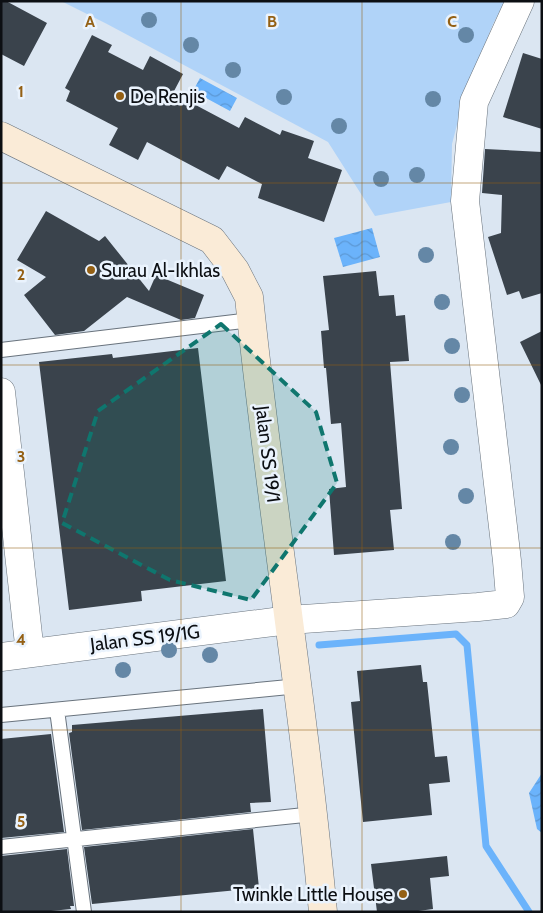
<svg xmlns="http://www.w3.org/2000/svg" width="543" height="913" font-family="Cabin,sans-serif">
  <style>
    .park { fill: #b0d3f8 }
    .water { fill: url(#water-waves) }
    .lines { fill: none; stroke-linecap: round; stroke-linejoin: round }
    .stream { stroke: #6bb3fb; stroke-width: 7 }
    .building { fill: #3a434c }
    .lane-casing { stroke: #69737d; stroke-width: 16 }
    .street-casing { stroke: #69737d; stroke-width: 29 }
    .secondary-casing { stroke: #69737d; stroke-width: 29 }
    .lane { stroke: #fff; stroke-width: 14 }
    .street { stroke: #fff; stroke-width: 28 }
    .secondary { stroke: #faebd7; stroke-width: 28 }
    .tree { fill: #6487a6 }
    .marked { fill: #0f766e; fill-opacity: 0.2; stroke: #0f766e; stroke-width: 4; stroke-dasharray: 10 6; stroke-linejoin: round }
    .grid { fill: none; stroke: #946014; stroke-width: 1; stroke-opacity: 0.55 }
    .poi-dot { fill: #946014; stroke: #eaf3fd; stroke-width: 2 }
    .labels { text-anchor: middle; dominant-baseline: central; stroke-width: 5; stroke-linejoin: round; paint-order: stroke }
    .poi-label { font-size: 19px; fill: #0c0f13; stroke: #eaf3fd; text-anchor: start }
    .street-label { font-size: 19px; fill: #0c0f13; stroke: #eaf3fd }
    .grid-label { font-size: 16px; text-anchor: middle; font-weight: bold; fill: #946014; stroke: #eaf3fd; stroke-width: 5; stroke-linejoin: round; paint-order: stroke }
  </style>
  <defs>
    <pattern id="water-waves" width="16" height="10" patternUnits="userSpaceOnUse" patternTransform="scale(1.25)"><rect width="16" height="10" fill="#6bb3fb"/><path d="M0 5q4-4 8 0t8 0" fill="none" stroke="#5c99d6"/></pattern>
  </defs>
  <rect width="100%" height="100%" fill="#dbe6f2"/>
  <path class="park" d="M61 1H505L493 24 465 94 452 144 451 202 375 216 328 142 107 24Z"/>
  <path class="water" d="M200 78 237 98 230 111 193 91Z
    M372 228 380 257 343 267 334 238Z
    M542 773V833L537 829 529 793Z"/>
  <g class="lines">
    <path class="stream" d="M319 645 456 634 467 645 486 846 529 912"/>
  </g>
  <path class="building" d="M1 1H6L47 23 24 66 1 54Z
    M92 35 112 45 108 52 143 70 150 56 183 74 173 93 239 128 245 117 280 135 282 130 314 141 308 158 342 170 324 222 258 198 262 184 227 166 219 180 147 142 138 160 109 145 118 128 66 101 70 91 65 88Z
    M523 53 542 59V129L503 117Z
    M485 149 542 152V293L522 299 519 291 507 295 488 237 501 233 502 195 482 193Z
    M46 211 99 241 105 236 149 291 156 275 204 295 195 318 181 320 127 297 84 331 55 335 24 295 46 277 17 260Z
    M376 271 379 296 394 295 396 316 405 315 409 361 390 362 402 509 390 510 394 550 334 555 329 489 346 487 341 423 331 424 326 368H324L321 331 329 330 323 276Z
    M542 331V387L520 342Z
    M198 348 226 581 141 591 142 601 69 610 39 362 112 354 113 358Z
    M421 665 423 682H427L435 757 447 756 450 782 429 784 432 815 363 822 351 702 360 701 357 671Z
    M263 709 271 802 250 803 251 812 82 830 69 733 72 732V725Z
    M51 734 64 832 1 838V739Z
    M253 829 259 888 92 904 84 847Z
    M67 849 74 906H70L71 909 41 912H1V856Z
    M447 856 449 876 430 878 433 909 411 912H377L371 864Z"/>
  <g class="lines">
    <defs>
      <path id="lane" d="M1 350 251 320
        M57 710 84 912
        M1 715 299 686
        M1 847 314 814"/>
      <path id="street" d="M1 392 30 653
        M1 657 289 620 478 607 506 604 510 597 507 561 465 201 474 102 520 1"/>
      <path id="secondary" d="M1 136 212 240 235 270 249 297C270 502 304 706 323 912"/>
    </defs>
    <use href="#lane" class="lane-casing"/>
    <use href="#street" class="street-casing"/>
    <use href="#secondary" class="secondary-casing"/>
    <use href="#lane" class="lane"/>
    <use href="#street" class="street"/>
    <use href="#secondary" class="secondary"/>
  </g>
  <g class="tree">
    <circle cx="149" cy="20" r="8"/>
    <circle cx="466" cy="35" r="8"/>
    <circle cx="191" cy="45" r="8"/>
    <circle cx="233" cy="70" r="8"/>
    <circle cx="284" cy="97" r="8"/>
    <circle cx="433" cy="99" r="8"/>
    <circle cx="339" cy="126" r="8"/>
    <circle cx="417" cy="175" r="8"/>
    <circle cx="381" cy="179" r="8"/>
    <circle cx="426" cy="255" r="8"/>
    <circle cx="442" cy="302" r="8"/>
    <circle cx="452" cy="346" r="8"/>
    <circle cx="462" cy="395" r="8"/>
    <circle cx="451" cy="447" r="8"/>
    <circle cx="466" cy="496" r="8"/>
    <circle cx="453" cy="542" r="8"/>
    <circle cx="169" cy="650" r="8"/>
    <circle cx="210" cy="655" r="8"/>
    <circle cx="123" cy="670" r="8"/>
  </g>
  <path class="marked" d="M221 324 316 412 337 483 251 600 170 580 62 523 98 411Z"/>
  <path class="grid" d="M181 1V912M362 1V912M1 183H542M1 365H542M1 548H542M1 730H542"/>
  <g class="poi-dot">
    <circle cx="120" cy="96" r="5"/>
    <circle cx="91" cy="270" r="5"/>
    <circle cx="403" cy="894" r="5"/>
  </g>
  <g class="labels">
    <g class="poi-label">
      <text x="130" y="96">De Renjis</text>
      <text x="101" y="270">Surau Al-Ikhlas</text>
      <text x="393" y="894" text-anchor="end">Twinkle Little House</text>
    </g>
    <g class="street-label">
      <text transform="translate(268 454) rotate(83)">Jalan SS 19/1</text>
      <text transform="translate(145 638) rotate(-7)">Jalan SS 19/1G</text>
    </g>
  </g>
  <g class="grid-label">
    <text x="90" y="27">A</text>
    <text x="272" y="27">B</text>
    <text x="452" y="27">C</text>
    <text x="21" y="97">1</text>
    <text x="21" y="280">2</text>
    <text x="21" y="462">3</text>
    <text x="21" y="645">4</text>
    <text x="21" y="827">5</text>
  </g>
  <rect width="543" height="913" fill="none" stroke="#0c0f13" stroke-width="5"/>
</svg>
